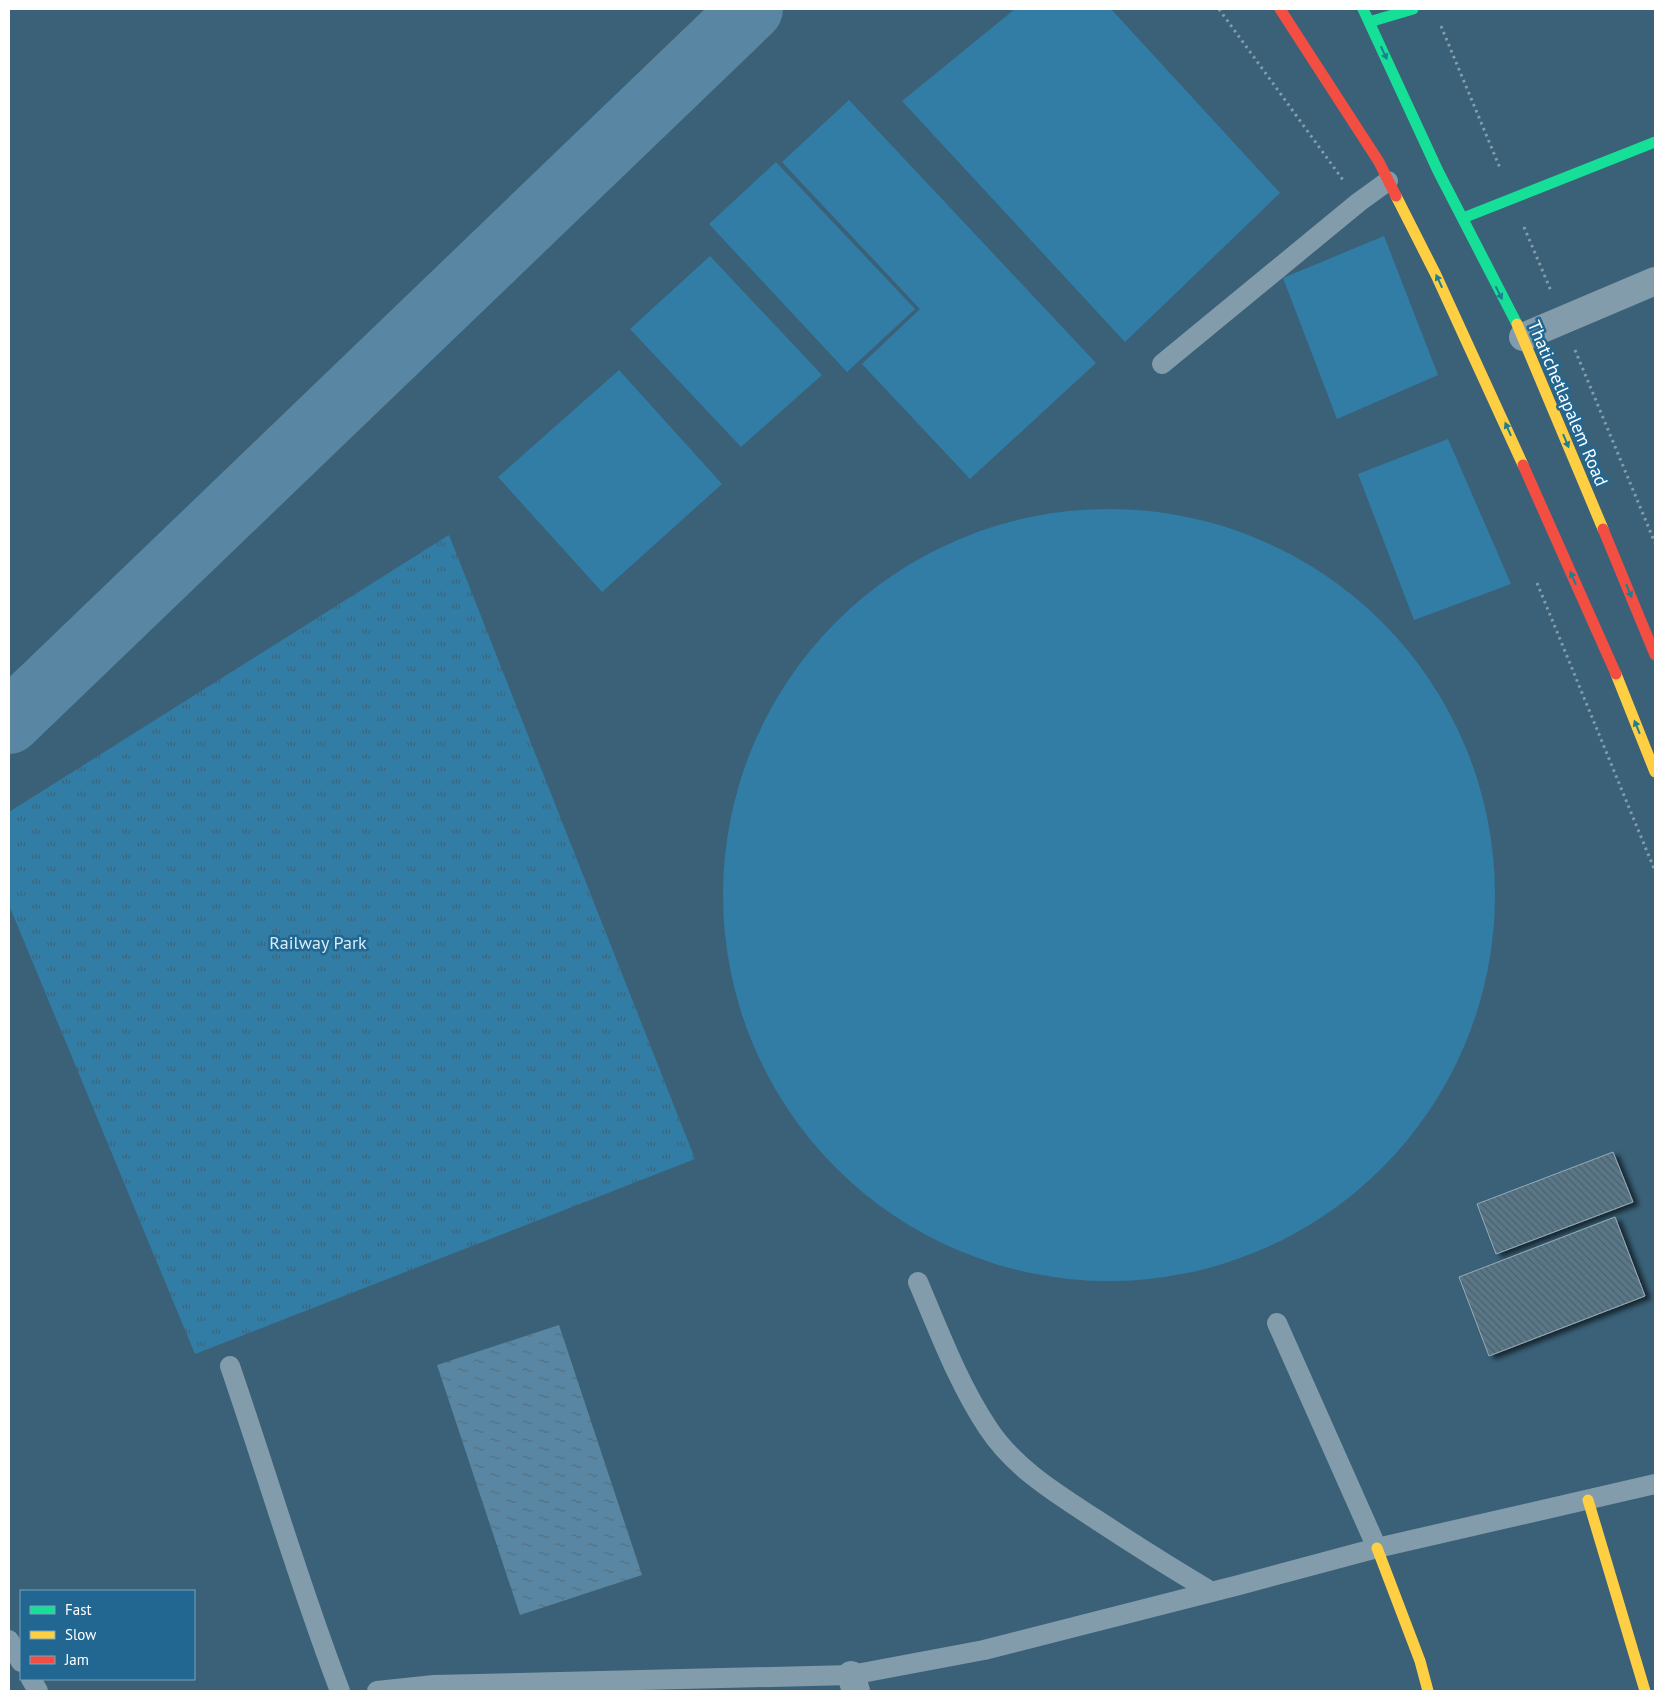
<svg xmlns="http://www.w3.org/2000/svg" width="1664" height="1700" font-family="'PT Sans',sans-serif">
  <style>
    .park { fill: url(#park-tufts) }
    .garden { fill: #327da5 }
    .water { fill: url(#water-ripples) }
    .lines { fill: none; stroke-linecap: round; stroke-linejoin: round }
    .river { stroke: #5987a3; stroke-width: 64 }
    .building { fill: url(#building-back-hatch); stroke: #96acb9; filter: url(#shadow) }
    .path { stroke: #829cab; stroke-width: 3; stroke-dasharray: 2.5 4; stroke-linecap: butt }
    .lane { stroke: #829cab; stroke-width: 20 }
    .street { stroke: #829cab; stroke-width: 28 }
    .fast { stroke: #16e098; stroke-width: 11 }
    .slow { stroke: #ffcf43; stroke-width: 11 }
    .jam { stroke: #f24e42; stroke-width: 11 }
    .oneway { fill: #1f7f92 }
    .labels { text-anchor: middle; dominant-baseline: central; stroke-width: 5; stroke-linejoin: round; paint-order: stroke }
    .street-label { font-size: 18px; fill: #fff; stroke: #216791 }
    .park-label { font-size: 18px; fill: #d7edf9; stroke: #216791 }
  </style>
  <defs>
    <pattern id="park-tufts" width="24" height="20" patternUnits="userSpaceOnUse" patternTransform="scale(1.25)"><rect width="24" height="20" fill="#327da5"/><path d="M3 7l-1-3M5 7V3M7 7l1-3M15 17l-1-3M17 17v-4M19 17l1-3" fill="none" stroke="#3f6478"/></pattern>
    <pattern id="water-ripples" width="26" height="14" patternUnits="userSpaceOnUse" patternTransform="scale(1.25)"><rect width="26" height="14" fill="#5987a3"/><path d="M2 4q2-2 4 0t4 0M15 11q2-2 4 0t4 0" fill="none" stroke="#546f80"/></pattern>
    <pattern id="building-back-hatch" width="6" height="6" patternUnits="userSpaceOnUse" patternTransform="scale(1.25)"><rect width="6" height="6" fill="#587788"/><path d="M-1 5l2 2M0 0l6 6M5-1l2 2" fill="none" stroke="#515f67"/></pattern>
    <filter id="shadow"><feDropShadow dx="5.5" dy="3" stdDeviation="2.5" flood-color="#0009"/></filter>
  </defs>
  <rect width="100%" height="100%" fill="#3a6178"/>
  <path class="park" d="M449 535 695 1159 195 1354 9 905V812Z"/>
  <path class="garden" d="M1015 9H1111L1280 193 1125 342 902 101Z
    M849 100 1096 363 970 479 862 364 920 309 782 162Z
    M776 162 915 309 847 372 709 224Z
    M1384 236 1438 375 1337 419 1283 278Z
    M710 256 822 375 741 447 630 329Z
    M619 370 722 484 602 592 498 477Z
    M1448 439 1511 584 1414 620 1358 474Z
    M723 895a386 386 0 1 1 772 0a386 386 0 1 1-772 0Z"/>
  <path class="water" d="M559 1325 642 1575 520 1615 437 1365Z"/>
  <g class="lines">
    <path class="river" d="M9 722 751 9"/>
  </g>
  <path class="building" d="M1613 1152 1633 1202 1496 1254 1477 1204Z
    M1615 1217 1645 1296 1489 1356 1459 1277Z"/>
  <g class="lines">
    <path class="path" d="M1219 9 1343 180
      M1441 26 1500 168
      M1524 227 1551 291
      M1575 350 1655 543
      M1537 583 1655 871"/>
    <path class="lane" d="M1162 364 1359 202 1388 181
      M918 1282C939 1331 958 1383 988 1428 1014 1468 1057 1494 1097 1520 1135 1545 1173 1569 1212 1592
      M1277 1323 1377 1548
      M230 1366C267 1474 299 1584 340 1691
      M9 1640 21 1662
      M31 1679 38 1691
      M377 1691 434 1685 851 1675 984 1650 1239 1585 1377 1548 1655 1484"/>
    <path class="street" d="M1523 337 1655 281
      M851 1675 856 1691"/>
    <path class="fast" d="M1363 9 1438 171 1517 324
      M1369 22 1413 9
      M1463 218 1655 142"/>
    <path class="slow" d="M1396 196 1436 275 1523 465
      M1517 324 1603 529
      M1616 674 1655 772
      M1588 1500 1645 1691
      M1377 1548 1420 1661 1428 1691"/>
    <path class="jam" d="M1280 9 1379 162 1396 196
      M1523 465 1616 674
      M1603 529 1655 655"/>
  </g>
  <defs><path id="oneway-solid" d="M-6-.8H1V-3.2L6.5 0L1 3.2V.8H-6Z" transform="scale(1.25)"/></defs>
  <g class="oneway">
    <use href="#oneway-solid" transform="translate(1384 53) rotate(65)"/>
    <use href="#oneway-solid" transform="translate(1439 281) rotate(-115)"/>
    <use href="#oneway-solid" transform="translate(1499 293) rotate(63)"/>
    <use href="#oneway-solid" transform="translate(1508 429) rotate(-114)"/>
    <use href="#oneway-solid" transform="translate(1566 441) rotate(67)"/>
    <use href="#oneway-solid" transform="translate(1573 578) rotate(-114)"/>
    <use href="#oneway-solid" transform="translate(1629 591) rotate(67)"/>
    <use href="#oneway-solid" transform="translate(1637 727) rotate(-112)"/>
  </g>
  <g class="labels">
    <g class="street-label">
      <text transform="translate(1568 403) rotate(67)">Thatichetlapalem Road</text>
    </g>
    <g class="park-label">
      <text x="318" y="942">Railway Park</text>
    </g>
  </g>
  <rect width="1664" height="1700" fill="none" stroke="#ffffff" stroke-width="20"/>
  <rect x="20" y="1590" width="175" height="90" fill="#216791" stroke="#7aa4bd"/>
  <rect x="30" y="1606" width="25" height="8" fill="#16e098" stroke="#7aa4bd"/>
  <text x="65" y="1615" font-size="15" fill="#ffffff">Fast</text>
  <rect x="30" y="1631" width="25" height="8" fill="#ffcf43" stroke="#7aa4bd"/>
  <text x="65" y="1640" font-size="15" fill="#ffffff">Slow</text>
  <rect x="30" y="1656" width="25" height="8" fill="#f24e42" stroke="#7aa4bd"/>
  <text x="65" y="1665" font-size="15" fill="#ffffff">Jam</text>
</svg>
